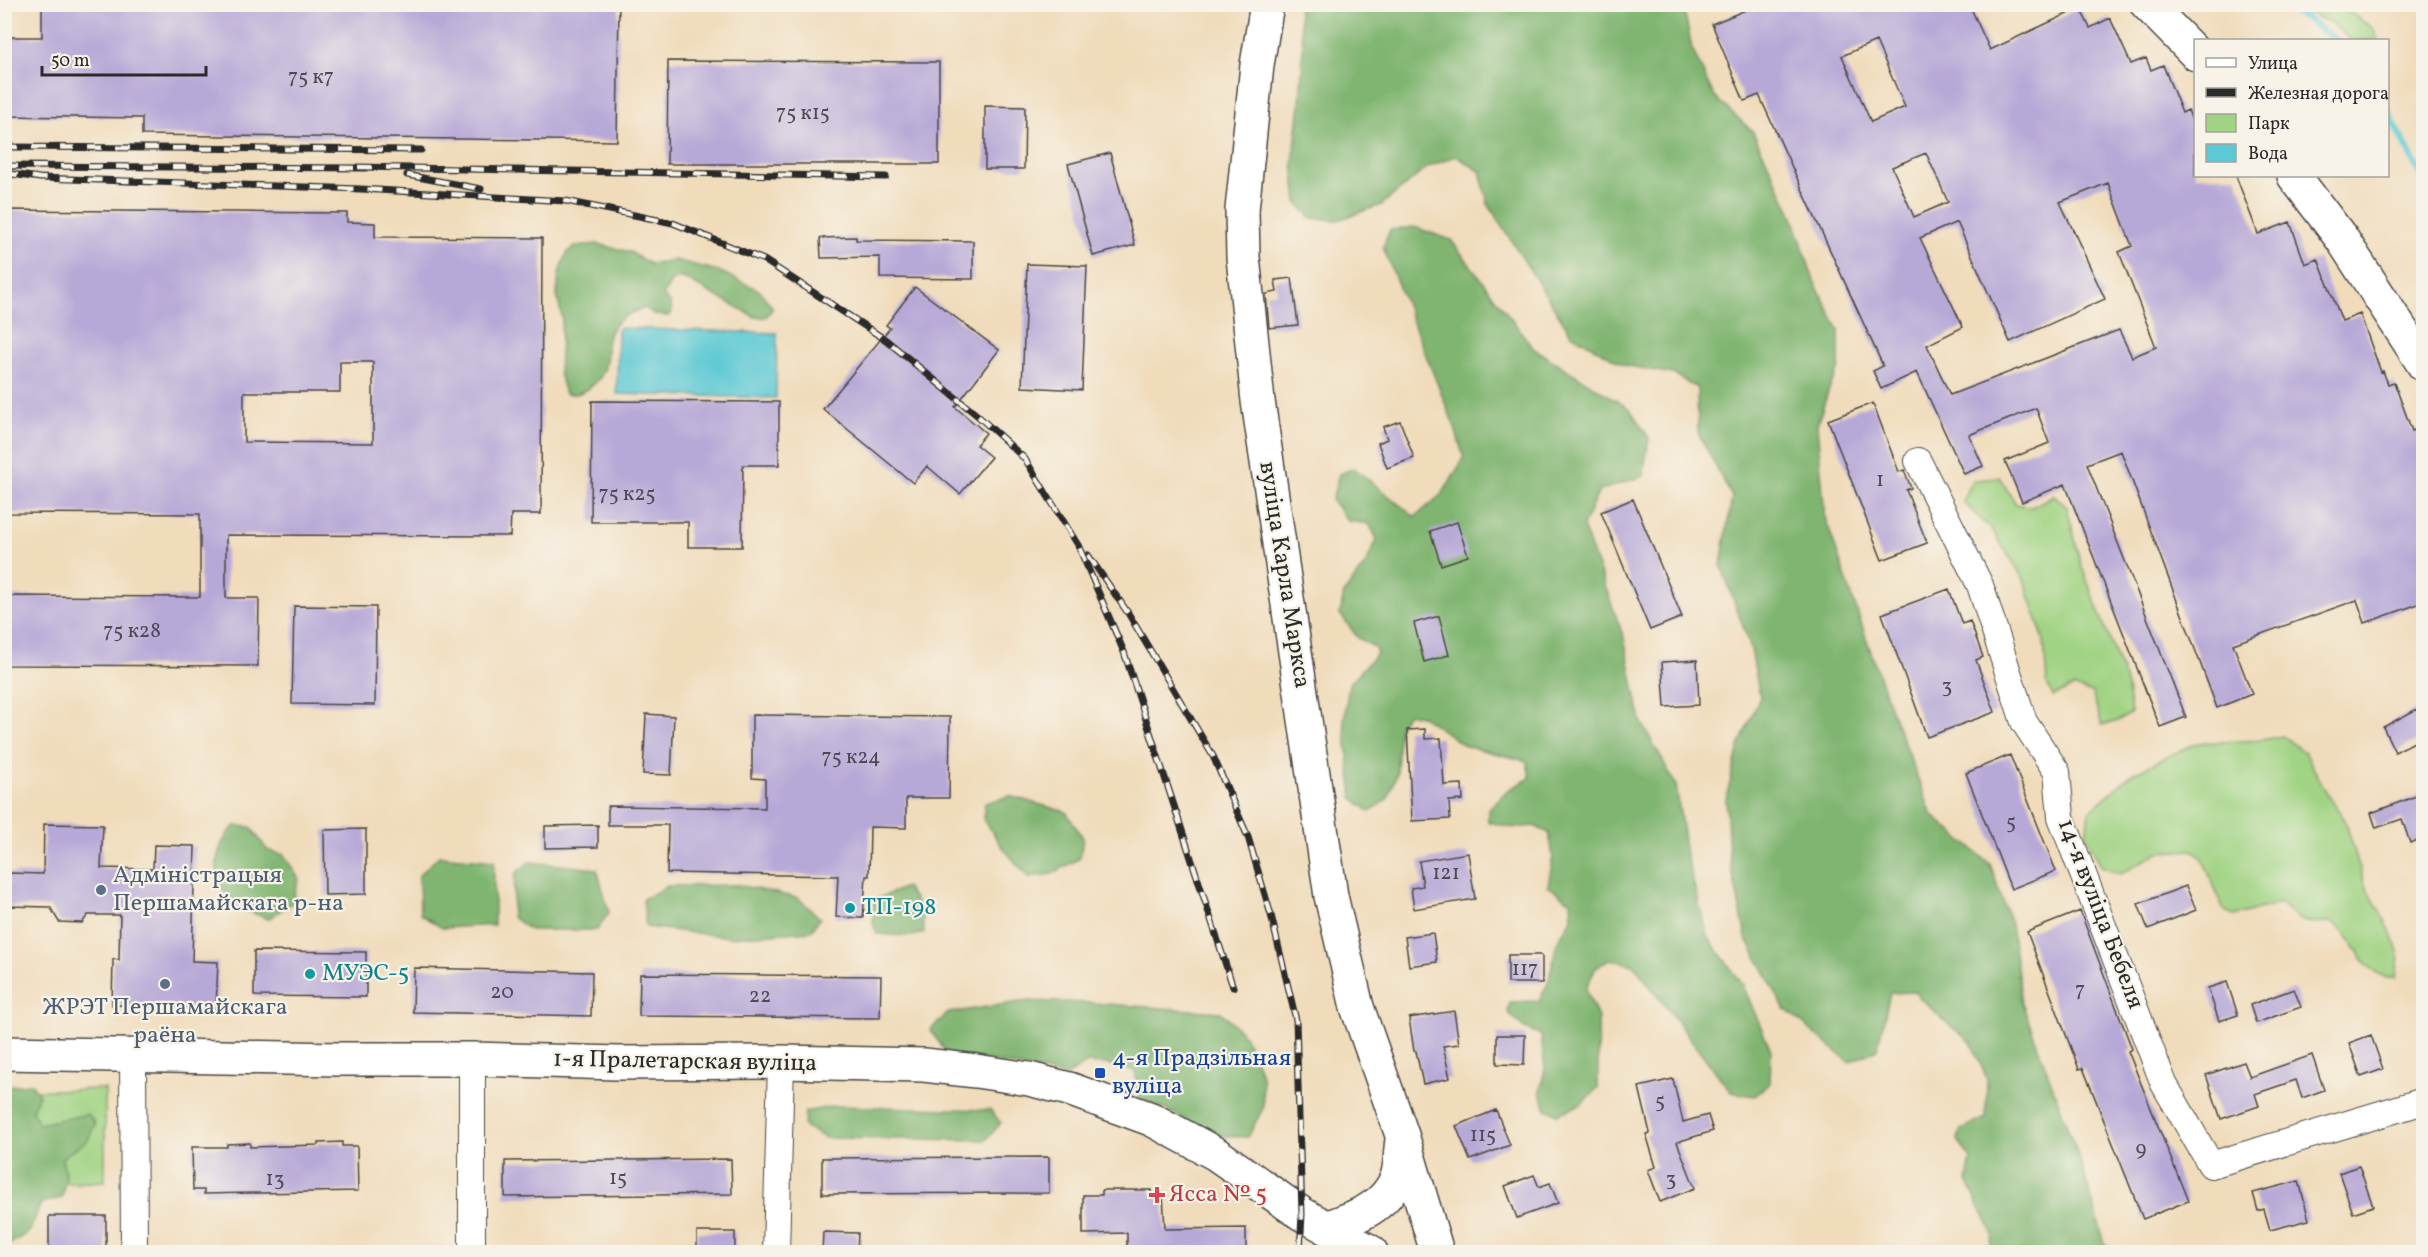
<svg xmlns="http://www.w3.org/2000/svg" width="2428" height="1257" font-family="Vollkorn,serif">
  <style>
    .green { fill: #a0d383; stroke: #667f57; stroke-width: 1.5 }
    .forest { fill: #80b571; stroke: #56704e; stroke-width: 1.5 }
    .water { fill: #5dc9d4; stroke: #447a80; stroke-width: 1.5 }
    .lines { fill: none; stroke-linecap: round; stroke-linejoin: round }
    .stream { stroke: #5dc9d4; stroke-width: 7 }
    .building { fill: #b7a9d7; fill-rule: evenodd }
    .minor-casing { stroke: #494641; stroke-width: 28 }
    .secondary-casing { stroke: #494641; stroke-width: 36 }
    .minor { stroke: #fff; stroke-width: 26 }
    .secondary { stroke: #fff; stroke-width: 33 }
    .rail-casing { stroke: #2b2b2b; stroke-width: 7 }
    .rail { stroke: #f7f3e8; stroke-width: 4.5; stroke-dasharray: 14; stroke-linecap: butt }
    .service-dot { fill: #5c6f8a; stroke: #f7f3e8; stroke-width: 2 }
    .culture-dot { fill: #0f9aa8; stroke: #f7f3e8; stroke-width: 2 }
    .transit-dot { fill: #1a4fb4; stroke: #f7f3e8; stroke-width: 2 }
    .health-dot { fill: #e0444e; stroke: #f7f3e8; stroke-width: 2 }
    .labels { text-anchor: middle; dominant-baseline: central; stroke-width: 4.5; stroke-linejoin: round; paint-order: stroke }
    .number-label { font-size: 21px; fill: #4e4a56 }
    .street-label { font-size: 24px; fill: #2b2b2b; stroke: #f7f3e8 }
    .service-label { font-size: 24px; fill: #4e5e75; stroke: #f7f3e8; text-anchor: start }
    .culture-label { font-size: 24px; fill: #0d838f; stroke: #f7f3e8; text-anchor: start }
    .transit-label { font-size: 24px; fill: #164399; stroke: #f7f3e8; text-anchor: start }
    .health-label { font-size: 24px; fill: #be3a42; stroke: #f7f3e8; text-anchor: start }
  </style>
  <rect width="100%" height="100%" fill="#f7f3e8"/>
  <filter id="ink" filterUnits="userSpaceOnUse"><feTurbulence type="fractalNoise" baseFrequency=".0167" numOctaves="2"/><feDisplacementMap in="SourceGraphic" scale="12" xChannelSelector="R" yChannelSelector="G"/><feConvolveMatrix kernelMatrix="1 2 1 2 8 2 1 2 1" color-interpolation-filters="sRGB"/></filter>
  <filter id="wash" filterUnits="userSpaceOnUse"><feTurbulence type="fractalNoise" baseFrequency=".008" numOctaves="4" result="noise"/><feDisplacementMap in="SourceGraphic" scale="24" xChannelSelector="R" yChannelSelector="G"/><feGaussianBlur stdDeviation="1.35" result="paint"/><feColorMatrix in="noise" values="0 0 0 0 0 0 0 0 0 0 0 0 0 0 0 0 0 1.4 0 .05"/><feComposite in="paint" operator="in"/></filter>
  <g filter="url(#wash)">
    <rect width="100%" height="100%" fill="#f0dcbb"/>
    <path class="green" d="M2291 5H2338L2373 28 2378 40H2351L2331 23Z
      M1999 477 2016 504 2032 507 2054 495 2067 507 2081 565 2126 682 2131 713 2118 721 2102 725 2092 693 2074 687 2053 696 2047 684 2044 641 2024 579 1992 530 1963 502 1972 481Z
      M2283 736 2306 754 2325 790 2345 820 2364 883 2392 934 2399 956 2396 977C2365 980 2358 944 2339 927 2328 918 2319 924 2307 922 2296 920 2288 910 2280 903L2234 916 2224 910 2202 857 2192 850 2159 852 2121 874 2101 866 2086 835 2089 812 2132 774 2196 743 2261 740Z
      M105 1089V1181L5 1187V1091Z"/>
    <path class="forest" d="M1299 5H1683L1692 49 1714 96 1753 132 1792 214 1814 281 1839 330V368L1829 389 1817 425 1825 517 1889 705 1932 815 1990 864 2011 924 2022 1003 2080 1161 2105 1243 2114 1252H1989L1993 1235 1967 1181 1971 1159 1958 1140 1961 1129 1986 1118 1987 1079 1971 1042 1947 1023 1914 992 1890 993 1877 1050 1849 1062 1784 1008 1746 937 1729 856 1726 799 1739 746 1760 697 1751 649 1721 565 1732 497 1698 433 1697 388 1673 374 1624 365 1571 334 1488 204 1480 171 1456 156 1428 167 1381 205 1338 220 1312 218 1297 203 1293 163 1300 105 1303 46 1298 7Z
      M1414 227 1451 240 1534 349 1630 409 1649 438 1643 476 1599 491 1583 526 1624 638 1641 721 1676 785 1686 855 1708 937 1743 985 1771 1051 1770 1083 1754 1096 1731 1092 1634 965 1609 959 1595 969 1586 989 1598 1018V1088L1581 1104 1558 1114 1546 1109 1540 1092 1545 1069 1541 1035 1523 1027 1508 1012 1510 1002 1539 1001 1548 983 1557 942 1572 918 1571 902 1548 886 1553 857 1549 833 1534 826 1515 828 1488 822V809L1508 790 1530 778 1527 761 1465 746 1424 717 1408 713 1399 725 1397 773 1388 798 1370 812 1353 798 1344 721 1349 684 1377 653 1374 647 1358 638 1340 614 1344 593 1367 562 1377 539 1369 524 1348 521 1332 500 1339 474 1354 468 1415 517 1443 493 1464 458 1455 428 1383 247 1390 230Z
      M598 244 630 252 650 264 675 260 718 271 759 290 773 308 766 317H755L683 278 672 280 663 295 671 304 672 312 668 316 655 315 645 308C633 312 621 316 613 327 599 348 618 370 587 389 579 394 575 395 565 394L559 373 562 317 557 296 559 273 567 253 576 246Z
      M1010 796 1066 812 1083 838 1080 858 1052 874 1028 877 1003 848 983 818 985 803Z
      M235 826 251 827 267 850 284 855 299 879 292 903 268 919C259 915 249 913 242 908 209 890 210 849 235 826Z
      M439 856 494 861V925L442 928 420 914 419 875Z
      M529 862 597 869 609 912 597 930H530L512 917 515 874Z
      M738 885 798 898 820 918 811 931 730 937 646 927 643 899 668 886Z
      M906 887 922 911 924 933 912 936 877 934 873 923 874 900Z
      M1026 1001 1092 1003 1221 1012 1244 1035 1262 1075 1263 1108 1248 1137 1221 1136 1140 1098 1135 1071 1104 1064 1087 1063 1066 1076 947 1053 930 1030 948 1013Z
      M32 1084 39 1095 32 1110 39 1124 88 1114 95 1124 88 1140 62 1158 66 1178 62 1198 41 1203 30 1231 9 1245 5 1252V1086Z
      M834 1106 990 1110 1001 1123 986 1140 825 1138 804 1126 805 1112Z"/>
    <path class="water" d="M618 328 777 333 776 398 617 394Z"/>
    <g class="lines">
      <path class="stream" d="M2279 4 2306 18 2335 40
        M2388 112 2424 182"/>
    </g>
    <g id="blocks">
      <path class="building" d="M42 4H619L617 141 142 135V118L4 116V37H42Z
        M1760 4H1969L1990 50 2080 8 2090 28 2110 18 2131 64 2146 58 2151 70 2163 65 2182 113 2188 110 2195 128V176H2236L2258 234 2290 222 2305 264 2318 259 2342 321 2360 314 2381 372 2383 371 2388 384 2394 382 2412 431 2424 427V602L2365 623 2357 600 2233 644 2252 694 2217 708 2121 451 2087 464 2186 717 2160 727 2065 484 2022 502 2005 461 2049 443 2036 408 1969 435 1983 466 1964 474 1917 372 1881 389 1873 371 1883 366 1759 95 1744 101 1712 24ZM1876 41 1905 107 1871 122 1842 56ZM1926 153 1948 202 1914 217 1892 167ZM2108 183 2132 246 2119 252 2156 347 2132 357 2119 330 1950 395 1927 345 1963 327 1920 238 1957 222 2010 342 2105 299 2060 202Z
        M668 61 939 62V164H667Z
        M985 106 1025 107 1024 169H985Z
        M1110 153 1135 245 1093 256 1068 164Z
        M4 210 347 213V222L375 223V237L542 238 541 514H511L510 536 226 535V598H259L258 666 5 665 6 596 200 597V514L4 513ZM340 362H373V443L244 442V392H340Z
        M856 237V240L973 241V279L880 278V257L821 258 820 238Z
        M1027 264 1087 266 1082 390 1022 387Z
        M1292 278 1298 325 1269 328 1266 294 1277 292 1275 280Z
        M915 287 999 350 955 407 986 433 976 445 991 457 960 494 927 466 913 483 823 409 890 328 886 325Z
        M592 401 779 402V465H743L742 547H688V522H591Z
        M1873 403 1899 472 1904 470 1911 488 1906 490 1927 543 1882 560 1828 420Z
        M1400 421 1414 458 1387 468 1378 443 1387 439 1383 427Z
        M1633 499 1682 617 1650 630 1601 512Z
        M1457 522 1468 556 1441 565 1430 531Z
        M1949 589 1962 624 1970 621 1983 657 1976 660 1995 712 1927 737 1882 614Z
        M294 606 376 607 375 705 292 704Z
        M1439 616 1449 655 1424 662 1414 623Z
        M1697 660 1699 705 1665 707 1662 662Z
        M2417 709 2424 723V737L2395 752 2383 727Z
        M646 714 674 716 671 775 643 774Z
        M752 715 950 717 949 798H906V828L870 827 869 876H866L863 918 836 917 838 876 667 873 668 825H608V806L765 808V779L752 778Z
        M1425 729V739L1441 738 1444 785 1462 784 1463 800 1449 801 1450 819 1412 821 1407 730Z
        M2010 755 2056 871 2011 889 1966 773Z
        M2424 793V838L2410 843 2402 819 2376 828 2371 813Z
        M44 824 103 825 101 868 153 869 154 845 195 846 192 961 218 962 216 1008 112 1005 113 959 119 960 120 915H88L82 923 59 922 50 907 8 906 9 873 43 874Z
        M598 825V847L545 848V826Z
        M366 829V894L325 895 324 830Z
        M1468 853 1475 899 1414 909 1411 888 1423 886 1419 861Z
        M2186 886 2196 910 2148 929 2138 904Z
        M2080 911 2132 1049 2128 1051 2188 1201 2143 1219 2083 1068 2079 1069 2027 932Z
        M1433 933 1437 962 1409 966 1405 937Z
        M254 951 366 952V997L254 996Z
        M1508 955H1542V983H1508Z
        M414 968 592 972 591 1016 413 1012Z
        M640 974 881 976 880 1018 639 1016Z
        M2227 982 2238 1015 2219 1021 2208 988Z
        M2294 989 2301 1007 2256 1023 2250 1005Z
        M1454 1011 1459 1044 1443 1046 1450 1078 1423 1084 1416 1051H1414L1409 1018Z
        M1497 1035H1525L1524 1065 1497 1064Z
        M2371 1035 2383 1069 2361 1077 2349 1043Z
        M2312 1055 2324 1090 2302 1098 2296 1080 2255 1094 2259 1106 2221 1119 2206 1075 2244 1062 2250 1077Z
        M1673 1079 1683 1122 1708 1115 1713 1131 1677 1142 1695 1188 1660 1202 1648 1170 1656 1167 1646 1134 1650 1133 1639 1087Z
        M1496 1110 1510 1145 1470 1160 1456 1126Z
        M342 1142V1146H357L358 1191 204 1194V1190H193L192 1147H227V1144L250 1143V1147L318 1145V1143Z
        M1049 1157V1193L822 1194V1158Z
        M731 1159 732 1194 505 1197V1161Z
        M2359 1166 2373 1206 2353 1213 2339 1173Z
        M1534 1175 1539 1187 1550 1183 1558 1203 1517 1218 1505 1186Z
        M2299 1181 2309 1220 2270 1230 2264 1209 2258 1211 2253 1193Z
        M1102 1190H1151V1195H1163L1165 1229 1246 1228V1252H1127V1233L1083 1234V1195H1102Z
        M49 1216H106V1252H49Z
        M697 1232H735V1252H697Z
        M823 1232 858 1233 857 1252H822Z"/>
    </g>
  </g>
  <g filter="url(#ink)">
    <use href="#blocks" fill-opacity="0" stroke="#494641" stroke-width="1.5"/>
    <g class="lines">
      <defs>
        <path id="minor" d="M1918 461 1980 585 2024 722 2057 772 2061 817 2164 1084 2211 1165 2424 1101
          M133 1056 134 1252
          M472 1252V1059
          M776 1252 781 1062"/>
        <path id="secondary" d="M1267 4 1257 65 1242 210 1243 257 1258 401 1331 896 1357 1007 1402 1135 1437 1252
          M2147 4 2196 54
          M2294 176 2342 239 2424 365
          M4 1053 339 1059H472L618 1063 781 1062 924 1065 976 1071 1029 1079 1069 1089 1151 1119 1216 1154 1302 1214 1371 1252
          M1326 1228C1353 1218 1386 1208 1397 1177 1401 1166 1400 1152 1402 1140"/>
      </defs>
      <use href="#minor" class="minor-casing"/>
      <use href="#secondary" class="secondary-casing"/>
      <use href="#minor" class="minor"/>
      <use href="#secondary" class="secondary"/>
      <defs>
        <path id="rail" d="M4 147 421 150
          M4 166 366 168
          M358 167 886 177
          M4 173 40 178 361 189 566 201 673 223 764 260 886 340 978 416 1025 459 1078 545 1124 652 1233 987
          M407 175 481 189
          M1088 555 1128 613 1213 756 1248 837 1271 915 1296 1020 1302 1214 1300 1252"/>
      </defs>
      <use href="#rail" class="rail-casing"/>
      <use href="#rail" class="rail"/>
    </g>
  </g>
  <g class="service-dot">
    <circle cx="101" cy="890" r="6"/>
    <circle cx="165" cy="984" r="6"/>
  </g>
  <g class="culture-dot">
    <circle cx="850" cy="908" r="6"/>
    <circle cx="310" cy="974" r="6"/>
  </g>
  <rect class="transit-dot" x="1094" y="1067" width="12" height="12" rx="3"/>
  <path class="health-dot" d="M1154 1186h6v6h6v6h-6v6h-6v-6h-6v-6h6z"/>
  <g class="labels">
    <g class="number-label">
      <text x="311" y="77">75 к7</text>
      <text x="803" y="113">75 к15</text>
      <text x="1880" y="480">1</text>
      <text x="627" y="494">75 к25</text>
      <text x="132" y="631">75 к28</text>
      <text x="1947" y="686">3</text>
      <text x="851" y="757">75 к24</text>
      <text x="2011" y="822">5</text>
      <text x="1446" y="873">121</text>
      <text x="1525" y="969">117</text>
      <text x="2080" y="990">7</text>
      <text x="502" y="992">20</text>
      <text x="760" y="996">22</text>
      <text x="1660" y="1101">5</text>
      <text x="1483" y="1135">115</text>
      <text x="2141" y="1149">9</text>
      <text x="618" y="1178">15</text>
      <text x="275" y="1179">13</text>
      <text x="1671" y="1179">3</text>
    </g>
    <g class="street-label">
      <text transform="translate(1284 575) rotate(81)">вуліца Карла Маркса</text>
      <text transform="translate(2100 914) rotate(69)">14-я вуліца Бебеля</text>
      <text transform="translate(685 1062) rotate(1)">1-я Пралетарская вуліца</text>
    </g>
    <g class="service-label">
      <text x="113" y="876">Адміністрацыя<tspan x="113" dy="28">Першамайскага р-на</tspan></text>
      <text x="165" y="1008" text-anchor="middle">ЖРЭТ Першамайскага<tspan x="165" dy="28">раёна</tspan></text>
    </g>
    <g class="culture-label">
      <text x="862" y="908">ТП-198</text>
      <text x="322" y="974">МУЭС-5</text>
    </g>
    <g class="transit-label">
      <text x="1112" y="1059">4-я Прадзільная<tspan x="1112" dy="28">вуліца</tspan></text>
    </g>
    <g class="health-label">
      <text x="1169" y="1195">Ясса № 5</text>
    </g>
  </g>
  <rect width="2428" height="1257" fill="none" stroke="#f7f3e8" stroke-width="24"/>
  <rect x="2194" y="39" width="195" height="138" fill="#f7f3e8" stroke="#a5a39c" stroke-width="1.5"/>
  <rect x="2206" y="58" width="30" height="9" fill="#ffffff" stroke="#a5a39c" stroke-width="1.5"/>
  <text x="2248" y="69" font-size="18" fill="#2b2b2b">Улица</text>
  <rect x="2206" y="88" width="30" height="9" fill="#2b2b2b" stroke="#a5a39c" stroke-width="1.5"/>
  <text x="2248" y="99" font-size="18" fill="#2b2b2b">Железная дорога</text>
  <rect x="2206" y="114" width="30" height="18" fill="#a0d383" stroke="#a5a39c" stroke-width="1.5"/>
  <text x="2248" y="129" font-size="18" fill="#2b2b2b">Парк</text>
  <rect x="2206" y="144" width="30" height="18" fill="#5dc9d4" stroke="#a5a39c" stroke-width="1.5"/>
  <text x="2248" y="159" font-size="18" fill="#2b2b2b">Вода</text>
  <path d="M42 66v9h164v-9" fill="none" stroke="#2b2b2b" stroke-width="3"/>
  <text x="51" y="66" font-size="18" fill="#2b2b2b" stroke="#f7f3e8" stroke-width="4.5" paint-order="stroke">50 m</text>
</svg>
